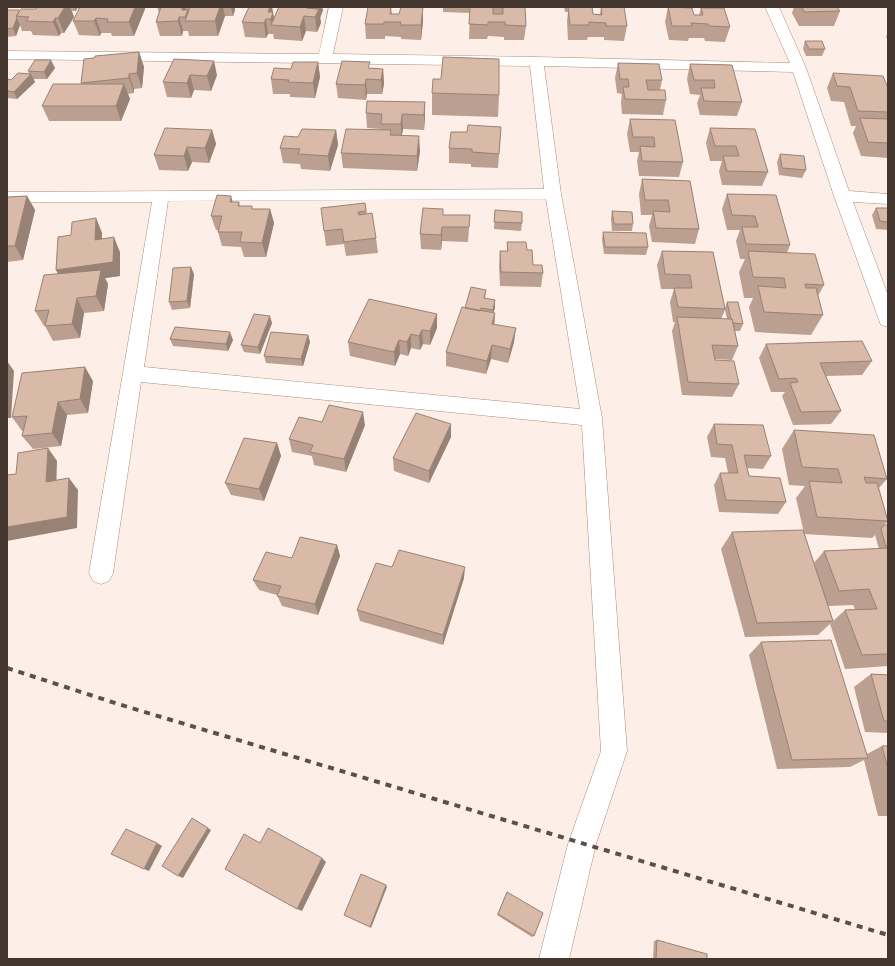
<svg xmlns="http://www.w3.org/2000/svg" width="895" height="966" font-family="'Source Sans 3',sans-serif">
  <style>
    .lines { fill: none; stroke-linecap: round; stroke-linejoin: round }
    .minor-casing { stroke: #aa8c7a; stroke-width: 1 }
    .minor { fill: #fff; fill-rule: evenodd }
    .rail { stroke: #5c4f48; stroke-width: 4; stroke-dasharray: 6 6; stroke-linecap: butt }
    .wall { fill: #bb9f90; fill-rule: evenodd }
    .shaded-wall { fill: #988275 }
    .building { fill: #d9b9a7; stroke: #988275 }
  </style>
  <rect width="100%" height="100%" fill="#fdefe7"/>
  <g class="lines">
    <defs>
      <path id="minor" d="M329 7H343L333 54 536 57 790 63 765 7H779L806 68 849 191 888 194V204L853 202 888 295V327L881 325 879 320 834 196 793 72 544 66 561 194 602 418 627 751 596 844 569 959H539L568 844 601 751 582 425 141 382 113 573 109 581 101 584 93 581 89 573 152 202H7V192L544 189 530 66 7 59V51L319 54ZM546 199 580 409 144 367 168 201Z"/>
    </defs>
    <use href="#minor" class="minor-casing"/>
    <use href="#minor" class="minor"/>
    <path class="rail" d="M7 668 118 704 888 935"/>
  </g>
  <path class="wall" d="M38 7H145V9L134 36H112L111 33H101L100 36 79 35 73 21 79 9 77 8 76 11H72L74 17 64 33H61L59 36 33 35 31 31H22L20 25 16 36 7 37V10L20 11 36 9Z
    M157 7H235V10L233 16H225L218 36H189L188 31H183L182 36H160L156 22 159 13Z
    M272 7 274 18 277 11V9L323 10 320 18 321 23 317 32 306 31 302 41 274 39 273 34H268L266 38 245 37 242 22Z
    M391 7 392 14H399L423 7V21L421 40 401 39V37L385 36V39H366L365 24Z
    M443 7H525L526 26 524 40H504V37L488 36 487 39H469L470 13 443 12Z
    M564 7H592L593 14H600L601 8H599L598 7H619L627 26 624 41 604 40V37H588L587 40H568L567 21 568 12H565Z
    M668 7 694 15H699L701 8 730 27 725 42 705 41 704 38H689L688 41 669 40 665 22Z
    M794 7H837L840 11 834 26H799L792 13Z
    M888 32V40L886 37Z
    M805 41 825 49 822 56H806L803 49Z
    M139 52 144 67 142 88 134 89V93L128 94 130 99 121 121H49L42 106 81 84V83L94 58Z
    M174 59 217 75 211 91 194 90 191 98 167 97 163 82Z
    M318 62 320 77 315 98 290 97V94H273L271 79 291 69Z
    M618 63 662 80 660 90 666 100 663 115 622 114 621 102 622 94 617 93 615 78Z
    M690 64 732 65 742 102 737 116 700 115 697 103 700 95 690 94 687 79Z
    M55 68 47 79H33L35 82 17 99 7 98V79L11 80 29 74 28 71Z
    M370 69H383L384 84 382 94H367L366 100 338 98 336 84Z
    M833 73 888 88V158L861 156 853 133 856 126H851L844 102 831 101 827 88Z
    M432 93 499 95 498 117 432 115Z
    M425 102V117L424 130 403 129 402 135 420 151 417 171 343 168 341 153 382 130 381 129 367 128 366 113Z
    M630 119 675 120 683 162 679 177 639 176 637 161 639 152H630L627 134Z
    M501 127 498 168 471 167V164L449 163V148L467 132Z
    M710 128 755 129 768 172 762 186 722 185 719 171 722 161H710L706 143Z
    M212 130 216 144 209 163 192 162 188 171 159 170 154 155Z
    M336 130 338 145 330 171 301 169 300 164 283 163 280 148 298 137Z
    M780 154 806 170 802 178 779 175 777 162Z
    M642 179 690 181 699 229 695 244 652 242 649 226 652 215H641L639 194Z
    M727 194 776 195 790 245 787 253 824 285 818 296 823 315 811 335 755 332 749 307 753 298H744L739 272 745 259H740L736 241 740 230H727L722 209Z
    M27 196 35 210 23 260 7 262V197Z
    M233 202H239L240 206 253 209H270L274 223 266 257H244L241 247 222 246 218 232V230H216L211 216Z
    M365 203 367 214 376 238 378 253 346 256 344 244 326 246 324 231Z
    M876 208H888V230L876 229 872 215Z
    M495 210 522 223 521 231 494 229Z
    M612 211 633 224 632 231H612L611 219Z
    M443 215H470L468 242 442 241 441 250 421 249 420 234Z
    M96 218 102 233V239L120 252V276L105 278 108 284 104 311 84 313 80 338 53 341 45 326V325L44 326 35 311 58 274 56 270 71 235Z
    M603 232 648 247 646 255 604 254 602 240Z
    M507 242 527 250 533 265 543 273 541 287 500 286 499 266 500 251H507Z
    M662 251 713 252 725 308 727 302 743 324 740 331H735L738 346 732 360 715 359V360L739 384 732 397 682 395 672 331 675 322H673L670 302 674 289H661L657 265ZM725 310 727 319H721Z
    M194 274 190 308 172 310 169 302Z
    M486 290 485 299 495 300V308L493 313H495L494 324 514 342 508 363 491 359 486 374 446 366V352L465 308Z
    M437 314V328L430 345 423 344 420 350 411 348 408 356 400 354 395 366 350 356 348 342Z
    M272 323 260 354 244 352 241 345Z
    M308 335 310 342 303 366 266 363 264 356Z
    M170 339 233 340 228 351 173 346Z
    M766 344 872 361 862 375 826 376 841 411 831 424 793 425 782 396 785 392H771L759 358Z
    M93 381 88 413 67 415 61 446 33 449 22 436 24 430 22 431 12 417Z
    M322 422 365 425 346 472 314 465 312 456 292 452 289 439Z
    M451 424V437L429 483 394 471 393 458Z
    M714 424 771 456 763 469 747 468 749 476 786 502 778 514 719 512 714 485 720 473H728L725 458 711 457 707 437Z
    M794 430 887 479 879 488 888 521 884 525H888V666L845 669 830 624 845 610 855 609 853 605 828 606 833 621 818 635 745 637 721 549 732 532 804 533 796 498 805 486 789 485 782 449ZM804 534 872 538 875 535 879 549 824 551 814 563Z
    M277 443 281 456 264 501 231 495 225 483Z
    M337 545 340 556 318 615 282 606 277 595 259 590 253 580 292 558Z
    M392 567 464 578 443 645 360 621 357 610Z
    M761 642 867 754 882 746H888V816H878L864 760 850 767 777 769 749 655Z
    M871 674 888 675V733L865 732 854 687Z
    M507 892 534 936 532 937 497 915Z
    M657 940 707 959H653L654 941Z"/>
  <path class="shaded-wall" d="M65 7H70L74 17 64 33 58 18Z
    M74 7H77V8L76 11Z
    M135 7H145V9L134 36 129 22Z
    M182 7H185L187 13 188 10 191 21H187L185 17 182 10Z
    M220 7H223L225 16 218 36 215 21Z
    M231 7H235V10L233 16Z
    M270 7H272L275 25H272L268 12Z
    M320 7H322L323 10 320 18 319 10Z
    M423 7V21L421 40V25Z
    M319 9 321 23 317 32 315 17Z
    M304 16 306 31 302 41 300 27Z
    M179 17 183 31 182 36 178 21Z
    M17 18 20 25 16 36 13 28Z
    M55 18 61 33 59 36 53 22Z
    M96 18 101 33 100 36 94 21Z
    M266 19 268 34 266 38 264 23Z
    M139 52 144 67 142 88 137 73Z
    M51 60 55 68 47 79 44 72Z
    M214 61 217 75 211 91 207 76Z
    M318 62 320 77 315 98 313 83Z
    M383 69 384 84 382 94 381 80Z
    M31 74 35 82 17 99 14 92Z
    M129 74 134 89V93L129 78Z
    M190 75 194 90 191 98 187 83Z
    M366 79 367 94 366 100 365 85Z
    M124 84 130 99 121 121 116 106Z
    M425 102V117L424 130V115Z
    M402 114 403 129 401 139V124Z
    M212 130 216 144 209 163 205 148Z
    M336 130 338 145 330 171 328 156Z
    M419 136 420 151 417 171V156Z
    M187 147 192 162 188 171 184 156Z
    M27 196 35 210 23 260 15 246Z
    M231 196 235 211 230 202Z
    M270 209 274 223 266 257 262 243Z
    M96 218 102 233V255L95 240Z
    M442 227V241L441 250V235Z
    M114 237 120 252V276L105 278 108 284 104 311 96 296 64 284 56 270Z
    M191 267 194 274 190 308 187 301Z
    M77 298 84 313 80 338 72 324Z
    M495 300V308L492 317 493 310Z
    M495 313 494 328 492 324Z
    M437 314V328L430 345V331Z
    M270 316 272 323 260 354 258 347Z
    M516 328 514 342 508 363 510 349Z
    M422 330 423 344 420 350 419 336Z
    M230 332 233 340 228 351 226 344Z
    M411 334V348L408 356 407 342Z
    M308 335 310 342 303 366 301 359Z
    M399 340 400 354 395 366 394 352Z
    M492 345 491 359 486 374 487 361Z
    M7 361 14 371 11 418H7Z
    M85 367 93 381 88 413 80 399Z
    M58 402 67 415 61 446 52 433Z
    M363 412 365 425 346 472 344 459Z
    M451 424V437L429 483V471Z
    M277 443 281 456 264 501 259 489Z
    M48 448 57 461 56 494 46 482Z
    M69 478 78 490 77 528 7 541V527Z
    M337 545 340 556 318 615 315 604Z
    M465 567 464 578 443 645V635Z
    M208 828 211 830 183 878 178 876Z
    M157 843 162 846 149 871 144 869Z
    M322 858 326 862 302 911 297 909Z
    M386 885 387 887 371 928 370 927Z"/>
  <path class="building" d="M38 7H65L58 18H55L53 22 26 21 29 17 16 16 21 9H36Z
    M80 7H135L129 22H107L108 19 96 18 94 21H73Z
    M161 7H182V10H188L185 17H179L178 21 156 22Z
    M190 7H220L215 21H185Z
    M249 7H270L268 12H273L271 19H266L264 23 242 22Z
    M279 7H307L306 8 319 9 315 17 304 16 300 27 271 25Z
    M308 7H320L319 10V9L308 8Z
    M368 7H391L390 14H399L401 7H423L421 25H400L401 22H384V24H365Z
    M470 7H493V14H503V7H525L526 26 505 25V22H488V25L469 24Z
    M568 7H592L593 14 602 15 601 7H624L627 26H606V23L589 22V25H570Z
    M668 7 692 8 694 15H703L701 8H724L730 27 709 26 708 24 691 23 692 26H672Z
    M802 7H837L840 11 804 12Z
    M7 10H19L18 14 16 16 17 18 13 28 7 29Z
    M805 41H822L825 49H809Z
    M139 52 137 73 129 74V78L81 83 84 59 94 58 95 56Z
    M443 57 499 59V95L432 93 433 79H441Z
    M174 59 214 61 207 76 190 75 187 83 163 82Z
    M35 60H51L44 72 28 71Z
    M342 61 370 62 368 68 383 69 381 80 366 79 365 85 336 84Z
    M293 62H318L313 83 288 82 289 80 271 79 274 68 291 69Z
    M618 63 659 64 662 80H646L648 90H665L666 100 625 99 623 87H629L628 79H620Z
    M690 64 732 65 742 102 704 101 701 88H715L714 80H694Z
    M18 73 31 74 14 92 7 91V79L11 80Z
    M833 73 883 76 888 88V112L858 111 850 87 837 86Z
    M53 84H124L116 106H42Z
    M367 101 425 102 424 115 402 114 401 124H381L382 114 366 113Z
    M860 118 888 119V143L868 142Z
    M630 119 675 120 683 162 642 161 640 146 655 147 654 137H633Z
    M468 125 501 127 499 154 472 152V149L449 148 451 132H467Z
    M165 128 212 130 205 148 187 147 184 156 154 155Z
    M710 128 755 129 768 172 727 171 723 156H739L736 146H715Z
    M302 129 336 130 328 156 298 154 300 149 280 148 284 136 298 137Z
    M346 129 391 130 390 135 419 136 417 156 341 153Z
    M780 154 804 156 806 170 782 168Z
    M642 179 690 181 699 229 656 228 653 211 670 212 668 200H645Z
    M727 194 776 195 790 245 746 244 742 227H758L755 216 732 215Z
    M217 195 231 196 230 202H239L238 206H252V209H270L262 243 240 242 242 232H218L222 216H211Z
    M27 196 15 246H7V197Z
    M365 203 366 211 358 212 359 215 372 213 376 238 344 242 342 229 324 231 321 208Z
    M423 208 443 209V215H470L469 227H442L441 235 420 234Z
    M876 208H888V222L880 221Z
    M495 210 522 212V223L494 222Z
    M612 211 632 212 633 224H614Z
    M96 218 95 240 114 237 113 262 56 270 58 237 71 235 72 222Z
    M603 232 646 233 648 247H605Z
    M507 242H526L527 250H532L533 265H542L543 273 501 272 500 251H508Z
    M662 251 713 252 725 309 678 307 674 288H692L690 275 665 274Z
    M748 251 815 254 824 285 805 284 806 288H816L823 315 764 312 758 286 786 288 784 278 753 277Z
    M191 267 187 301 169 302 173 268Z
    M101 270 96 296 77 298 72 324 45 326 49 310 35 311 44 275Z
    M471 287 486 290 484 298 495 300 493 310 481 308 480 311 465 308Z
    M369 299 437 314 430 331 422 330 419 336 411 334 407 342 399 340 394 352 348 342Z
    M727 302H738L743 324 733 323 732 319H731Z
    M462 307 495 313 492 324 516 328 510 349 492 345 487 361 446 352Z
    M254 314 270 316 258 347 241 345Z
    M677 317 732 319 738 346 712 345 715 360 734 361 739 384 688 382Z
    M175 327 230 332 226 344 170 339Z
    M271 332 308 335 301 359 264 356Z
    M862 341 872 361 820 363 841 411 801 412 790 383 798 382 796 378 779 379 766 344Z
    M85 367 80 399 58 402 52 433 22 436 27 416 12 417 22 373Z
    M329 405 363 412 344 459 310 452 313 445 289 439 299 417 322 422Z
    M416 413 451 424 429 471 393 458Z
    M714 424 763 425 771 456 744 455 749 476 780 478 786 502 726 500 720 473H738L732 445 717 444Z
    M794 430 874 435 887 479 864 477 866 483H877L888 521 817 517 809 481 842 483 838 469 802 467Z
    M244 438 277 443 259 489 225 483Z
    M48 448 46 482 69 478 67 517 7 527V475L16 474 18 453Z
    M884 525H888V547H886L881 529Z
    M803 530 833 621 757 623 732 532Z
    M300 537 337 545 315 604 277 596 281 586 253 580 266 552 292 558Z
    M888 548V654L862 655 845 610 877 609 869 589 839 591 824 551Z
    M399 550 465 567 443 635 357 610 376 563 392 567Z
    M831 640 868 758 792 760 761 642Z
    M871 674 888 675V721H884Z
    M882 746H888V769Z
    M192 818 208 828 178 876 162 866Z
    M268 828 322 858 297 909 225 869 244 834 260 843Z
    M126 829 157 843 144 869 111 854Z
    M361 874 386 885 370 927 344 915Z
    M507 892 543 913 534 936 498 914Z
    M657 940 707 954V959H656Z"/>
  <rect width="895" height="966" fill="none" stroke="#43362f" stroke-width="16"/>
</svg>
